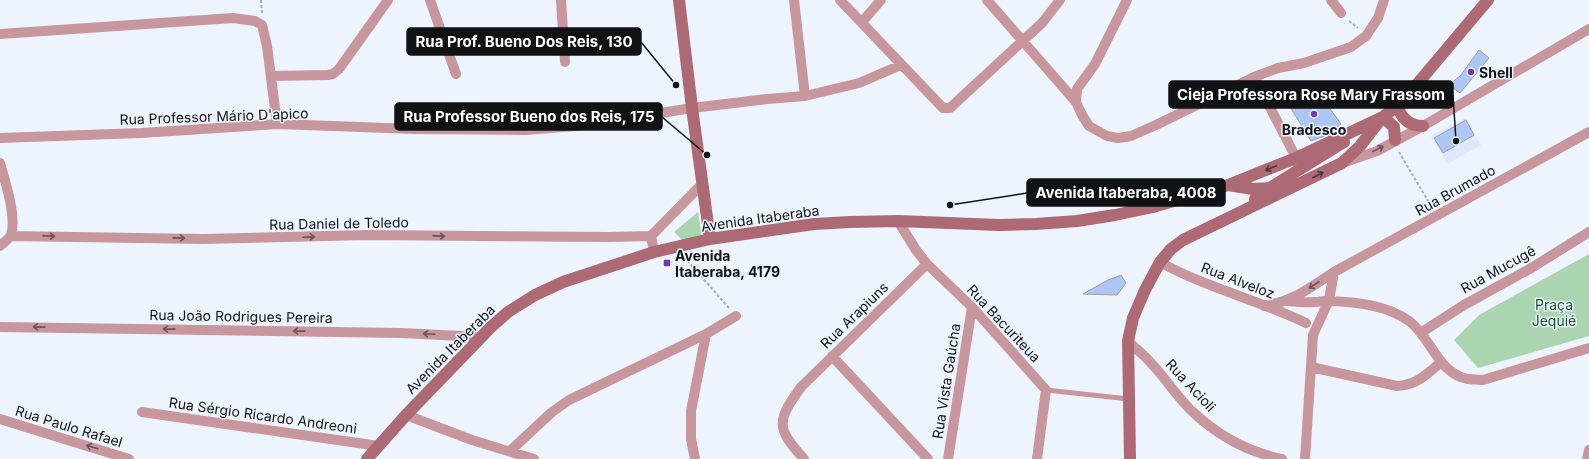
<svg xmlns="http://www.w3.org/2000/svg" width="1589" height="459" font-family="Inter,sans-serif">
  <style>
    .built { fill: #dee8f8 }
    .green { fill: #aad5b0 }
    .building { fill: #adc7f4; stroke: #9a9fa8 }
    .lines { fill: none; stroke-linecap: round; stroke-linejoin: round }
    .path { stroke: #a9adb5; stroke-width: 2; stroke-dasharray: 3 2; stroke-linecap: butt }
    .lane { stroke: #c7979d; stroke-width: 5 }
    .street { stroke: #c7979d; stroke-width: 10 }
    .secondary { stroke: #ad6a74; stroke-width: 12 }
    .oneway { stroke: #6c5459 }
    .oneway2 { stroke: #4f353b }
    .poi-dot { fill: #7439af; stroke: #eef4fd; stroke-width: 1.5 }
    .labels { text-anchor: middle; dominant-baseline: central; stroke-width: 3; stroke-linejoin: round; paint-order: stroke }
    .poi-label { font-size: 14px; font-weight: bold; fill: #101215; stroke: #eef4fd; text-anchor: start }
    .street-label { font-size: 14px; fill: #101215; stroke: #eef4fd }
    .park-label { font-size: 14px; fill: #135426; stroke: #eef4fd }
    .leader { fill: none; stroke: #101215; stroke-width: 1.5 }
    .callout-dot { fill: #101215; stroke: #eef4fd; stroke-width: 1.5 }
    .callout { fill: #101215; stroke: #101215; stroke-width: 1.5 }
    .callout-label { font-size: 15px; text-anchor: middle; font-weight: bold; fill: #fff }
  </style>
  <rect width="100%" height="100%" fill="#eef4fd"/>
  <path class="built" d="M1465 118 1481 145 1447 164 1431 136Z"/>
  <path class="green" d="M698 212 702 237 683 241 674 232Z
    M1589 254V336L1478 368 1454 340 1479 315Z"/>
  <path class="building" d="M1479 50 1489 58 1460 93 1449 85 1461 75Z
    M1320 95 1341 124 1327 135 1311 141 1289 105Z
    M1466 120 1474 135 1443 153 1434 138Z
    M1121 275 1126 283 1117 295 1083 294 1106 281Z"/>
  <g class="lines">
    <path class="path" d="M261 0 262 13
      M1349 21 1358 28
      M1399 152 1431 206
      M684 257 729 308"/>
    <path class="lane" d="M1046 390 1129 399"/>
    <path class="street" d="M430 0 456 74
      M561 0 565 62
      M794 0 805 96
      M840 0 943 108H950L1042 23 1060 0
      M987 0 1076 102
      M1127 0 1095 64 1077 89 1076 102 1082 115 1089 126 1107 136 1118 138 1131 136 1158 124 1254 77 1278 68 1304 63 1351 47 1366 36 1378 18 1384 0
      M1331 0 1341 13
      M862 22 881 0
      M0 34 233 18 255 21 262 25 267 46 277 124
      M271 76 328 75 333 74 339 69 388 0
      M1254 77 1287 140 1296 158 1297 165
      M0 138 141 133 277 124 414 129 526 130 587 125 692 108 767 99 805 96 859 83 901 65
      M0 163C5 182 17 216 11 235 9 239 3 243 0 246
      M1342 163 1377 151 1423 126 1589 29
      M898 221 916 250 927 264 972 307 1046 390 1037 459
      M10 236 203 239 366 235 608 237 651 236 654 252
      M651 236 702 184
      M1160 262C1206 288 1259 300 1306 323
      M1334 272 1589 132
      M1288 301C1297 302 1306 303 1315 302 1320 302 1325 300 1330 301 1356 302 1387 305 1409 321 1431 337 1438 374 1468 379 1473 380 1478 379 1483 380L1589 348
      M1264 306C1294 301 1310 288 1334 272L1329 300 1313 335 1305 459
      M0 327 401 333 482 337
      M1422 332 1464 305 1533 267 1589 232
      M1128 341C1135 348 1143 354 1150 362 1166 378 1177 398 1194 413 1220 437 1248 452 1282 459
      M832 356 928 459
      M1311 367 1397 386C1417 385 1427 374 1441 362
      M142 412 379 446
      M406 415 472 440 534 459
      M0 419 129 459
      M510 451 552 412 569 400 706 334 736 316
      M695 459 691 439V411L706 334
      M804 459C775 427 777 421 801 387L927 264
      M948 459 972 307
      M1587 459 1589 450"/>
    <path class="secondary" d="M679 0 692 108 710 239
      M1397 105C1401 118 1409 126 1423 126
      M1383 117 1394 127 1395 140
      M1228 185 1253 189 1271 188
      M1255 199 1268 189 1344 142
      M367 459 406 415 491 327 508 312 535 295 563 282 654 252 710 239 814 224 850 222 898 221 999 225 1036 224 1077 221 1115 215 1153 207 1228 185 1296 158 1383 117 1402 102 1488 0
      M1130 459 1128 341 1133 318 1145 290 1160 262 1171 249 1183 240 1342 163 1360 146 1381 119"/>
  </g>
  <defs><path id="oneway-shaft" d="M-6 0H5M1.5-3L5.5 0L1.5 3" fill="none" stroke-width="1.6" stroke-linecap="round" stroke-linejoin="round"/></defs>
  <g class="oneway">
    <use href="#oneway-shaft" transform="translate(1378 149) rotate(-26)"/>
    <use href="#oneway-shaft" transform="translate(49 236) rotate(1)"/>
    <use href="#oneway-shaft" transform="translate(439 236) rotate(1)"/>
    <use href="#oneway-shaft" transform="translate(309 237) rotate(-2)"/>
    <use href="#oneway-shaft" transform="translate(179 238) rotate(1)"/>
    <use href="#oneway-shaft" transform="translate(1314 285) rotate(147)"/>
    <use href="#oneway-shaft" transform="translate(39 327) rotate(-179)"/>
    <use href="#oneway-shaft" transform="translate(169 329) rotate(-179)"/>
    <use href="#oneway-shaft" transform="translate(299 331) rotate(-179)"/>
    <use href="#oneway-shaft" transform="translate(429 334) rotate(-177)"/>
    <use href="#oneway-shaft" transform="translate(92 447) rotate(-163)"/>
  </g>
  <g class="oneway2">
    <use href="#oneway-shaft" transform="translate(1271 168) rotate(157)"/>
    <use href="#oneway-shaft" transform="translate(1318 175) rotate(-27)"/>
  </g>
  <g class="poi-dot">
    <circle cx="1471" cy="72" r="4"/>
    <circle cx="1314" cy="114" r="4"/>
    <rect x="663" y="259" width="8" height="8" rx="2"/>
  </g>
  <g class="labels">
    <g class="poi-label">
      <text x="1479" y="72">Shell</text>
      <text x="1314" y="129" text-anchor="middle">Bradesco</text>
      <text x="675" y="255">Avenida<tspan x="675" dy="16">Itaberaba, 4179</tspan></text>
    </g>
    <g class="street-label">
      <text transform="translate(214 116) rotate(-2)">Rua Professor Mário D'apico</text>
      <text transform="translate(1455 190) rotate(-29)">Rua Brumado</text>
      <text transform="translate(760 218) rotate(-8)">Avenida Itaberaba</text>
      <text transform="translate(339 223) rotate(-1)">Rua Daniel de Toledo</text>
      <text transform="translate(1498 269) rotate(-29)">Rua Mucugê</text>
      <text transform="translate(1238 280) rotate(21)">Rua Alveloz</text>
      <text transform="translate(854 315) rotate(-44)">Rua Arapiuns</text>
      <text transform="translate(241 316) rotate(1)">Rua João Rodrigues Pereira</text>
      <text transform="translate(1004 323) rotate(47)">Rua Bacuriteua</text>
      <text transform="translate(450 349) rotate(-45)">Avenida Itaberaba</text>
      <text transform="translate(946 381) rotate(-81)">Rua Vista Gaúcha</text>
      <text transform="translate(1191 385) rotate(47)">Rua Acioli</text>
      <text transform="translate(263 415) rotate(8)">Rua Sérgio Ricardo Andreoni</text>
      <text transform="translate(69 426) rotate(17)">Rua Paulo Rafael</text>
    </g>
    <g class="park-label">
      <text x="1554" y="304">Praça<tspan x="1554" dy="16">Jequié</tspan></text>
    </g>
  </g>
  <path class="leader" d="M676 85L641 42M1456 141L1453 95M707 155L662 117M950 205L1027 193"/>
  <g class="callout-dot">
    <circle cx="676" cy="85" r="4"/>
    <circle cx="1456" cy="141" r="4"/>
    <circle cx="707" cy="155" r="4"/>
    <circle cx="950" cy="205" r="4"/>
  </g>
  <g class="callout">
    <rect x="407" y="28" width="234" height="27" rx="4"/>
    <rect x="1169" y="81" width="284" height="27" rx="4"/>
    <rect x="395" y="103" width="267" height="27" rx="4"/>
    <rect x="1027" y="179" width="198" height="27" rx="4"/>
  </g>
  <g class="callout-label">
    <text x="524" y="47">Rua Prof. Bueno Dos Reis, 130</text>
    <text x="1311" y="100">Cieja Professora Rose Mary Frassom</text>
    <text x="529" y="122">Rua Professor Bueno dos Reis, 175</text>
    <text x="1126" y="198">Avenida Itaberaba, 4008</text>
  </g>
</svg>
